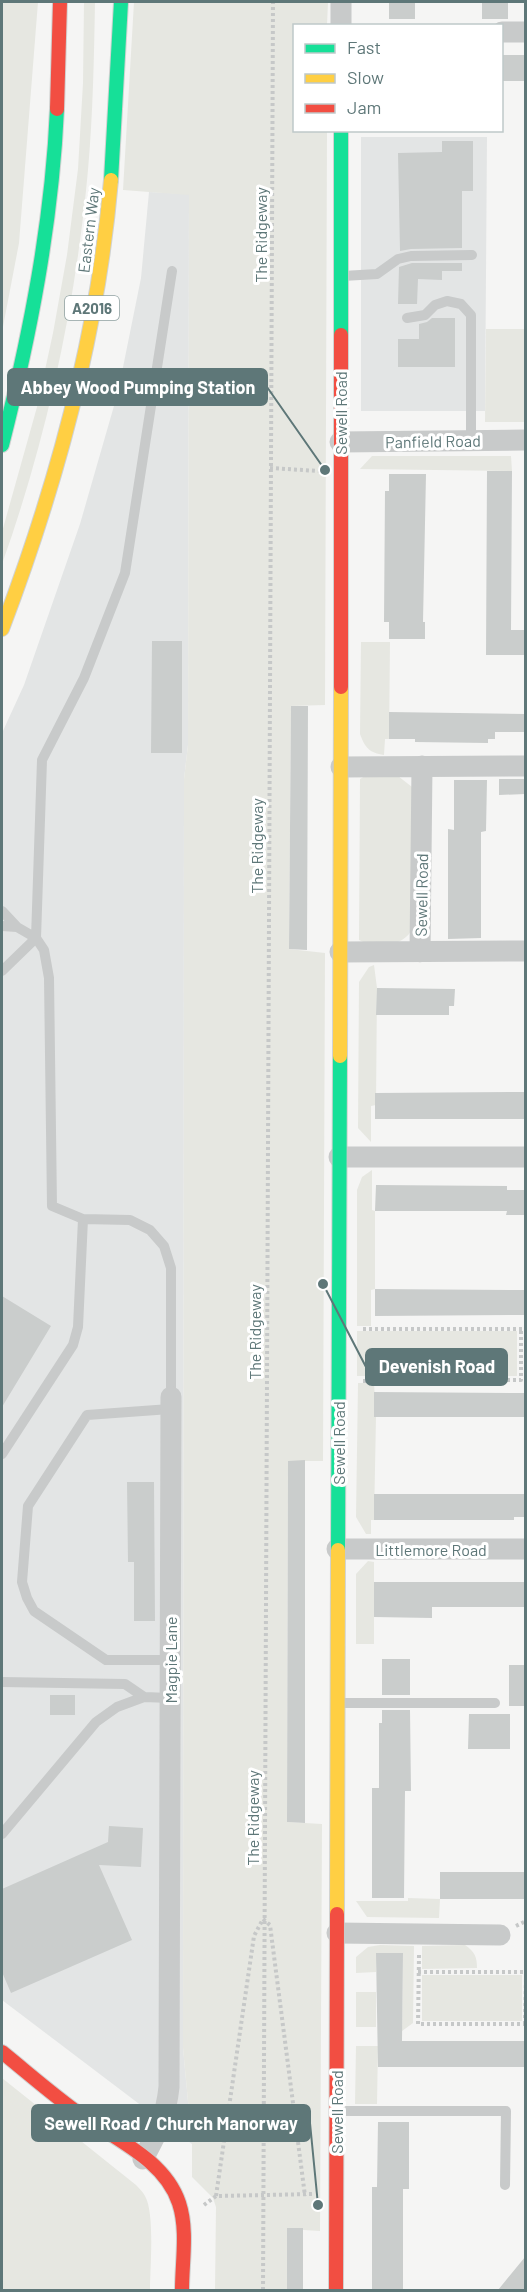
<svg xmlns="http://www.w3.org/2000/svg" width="527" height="2292" font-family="Barlow,sans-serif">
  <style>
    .built { fill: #e3e5e5 }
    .green { fill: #e6e7e1 }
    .building { fill: #cacdcc }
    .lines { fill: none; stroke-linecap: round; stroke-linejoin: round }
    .fast-casing { stroke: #d0d2d1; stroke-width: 16 }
    .slow-casing { stroke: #d0d2d1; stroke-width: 16 }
    .jam-casing { stroke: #d0d2d1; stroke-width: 16 }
    .path { stroke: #c6c8c8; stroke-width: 4; stroke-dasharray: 3 3; stroke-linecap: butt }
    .lane { stroke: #c8caca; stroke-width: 10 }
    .street { stroke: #c8caca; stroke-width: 21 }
    .fast { stroke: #16e098; stroke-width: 14 }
    .slow { stroke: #ffcf43; stroke-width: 14 }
    .jam { stroke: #f24e42; stroke-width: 14 }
    .labels { text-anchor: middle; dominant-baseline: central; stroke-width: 6; stroke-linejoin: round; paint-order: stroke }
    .shield { fill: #fff; stroke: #8ea0a0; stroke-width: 1.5 }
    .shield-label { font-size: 15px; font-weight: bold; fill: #5e7778 }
    .street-label { font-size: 16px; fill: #5e7778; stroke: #fff }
    .leader { fill: none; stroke: #5e7778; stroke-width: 2 }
    .callout-dot { fill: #5e7778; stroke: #fff; stroke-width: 2 }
    .callout { fill: #5e7778; stroke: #5e7778; stroke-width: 2 }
    .callout-label { font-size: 18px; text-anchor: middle; font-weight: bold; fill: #fff }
  </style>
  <rect width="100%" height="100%" fill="#f5f5f4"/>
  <path class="built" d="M361 137H487L485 411H361Z
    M149 192 189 194 188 745 184 779 183 2048 192 2144 2 2000V733L24 685 80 524 118 392 141 278Z"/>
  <path class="green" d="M2 2H38L19 243 2 332Z
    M84 2H95C94 58 93 114 88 170 76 303 47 438 2 564V532L37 407 53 333 67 255 78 169 83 83Z
    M134 2H328L327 25 294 26V130L327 131 325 705 291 706 289 949 325 953 323 1461H288L287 1822 322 1824 320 2231 287 2229V2290H215L216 2207 213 2198 192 2177V2144L183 2048 184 779 188 745 189 195 123 190Z
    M486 329H525V422H485Z
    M372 456H511L512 471 360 469Z
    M361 642H390L389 739H385L384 755C370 753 365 748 360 734Z
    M367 775 398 776 412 787 411 931C402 947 375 949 359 940L360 779Z
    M374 965 377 988 376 1105 371 1106V1142L358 1128 359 982 369 967Z
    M372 1170V1210L375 1211V1289L371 1290V1326H357V1190L362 1177Z
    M357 1331H517V1376H357Z
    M358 1383H374L376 1417 374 1520H371V1534H366L356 1517Z
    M368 1561 374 1562V1644H356V1574Z
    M408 1898 440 1899 439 1918 367 1917 356 1901H408Z
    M380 1945 414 1946 413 2023 402 2031 403 1953H377L376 1972 356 1973V1957L368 1947Z
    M465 1945C475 1952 477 1957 477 1968L422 1969V1946Z
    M422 1975H522V2021H422Z
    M356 1992H376V2027H356Z
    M356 2046H378L377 2104H355Z
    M2 2078 136 2185C139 2188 143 2192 145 2196 155 2213 150 2269 150 2290H2Z"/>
  <path class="building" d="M389 2H415V19H389Z
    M482 2H508V19H482Z
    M501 55H525V81H501Z
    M442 141H473V191H462V248L411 249 400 251 398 153 442 152Z
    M412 263H462V271H442V280L418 279 417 304H398L399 267Z
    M432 318H455V367H398V339H419V324L427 322Z
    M487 471H512L511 630H525V655H486Z
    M389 474H426L423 622H425V639H389V622H384L385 491H389Z
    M152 641H182V753H151Z
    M291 706H308L307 950 289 949Z
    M389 712 525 714V732H495V739H488V743L415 742V739H389Z
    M499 779H525V794L499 795Z
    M454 780H487L486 831 481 832V938L448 939V829L454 830Z
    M377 988 455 989 454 1006H449V1015H376Z
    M525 1092V1119H375V1093Z
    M376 1185 507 1186V1190H525V1215H506L507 1211H375Z
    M375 1289 525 1290V1315L375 1316Z
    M2 1296 51 1326 2 1407Z
    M374 1392 525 1393V1417H374Z
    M305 1460V1823L287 1822 288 1461Z
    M127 1482H154L155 1621H134V1562H128Z
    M374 1494H525V1517H514V1520H374Z
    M374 1582H525V1607H432V1618L374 1617Z
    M382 1659H410V1695H382Z
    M509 1665H525V1706H509Z
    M50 1695H75V1715H50Z
    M382 1710H410L411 1791H405L404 1898H372V1788H379V1723H382Z
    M469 1714H510V1749H468Z
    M109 1826 143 1828 141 1867 99 1865 132 1940 11 1993 2 1972V1889L108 1842Z
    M440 1872H525V1899H440Z
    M376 1953H403L402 2041H525V2067H378Z
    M378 2122H409V2189H403V2290H372V2187H377Z
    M287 2228H303V2290H287Z
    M525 2257V2290H498Z"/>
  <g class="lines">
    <defs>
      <path id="fast" d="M341 130V335
        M111 180 121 2
        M2 445C30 335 52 223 57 109
        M338 1550 340 1056"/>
      <path id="slow" d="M2 629C57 484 98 334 111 180
        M340 1056 341 687
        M337 1914 338 1550"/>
      <path id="jam" d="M57 109 60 2
        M341 335V687
        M2 2052C28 2073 54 2096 81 2115 115 2139 165 2160 179 2203 188 2230 182 2262 182 2290
        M336 2290 337 1914"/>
    </defs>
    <use href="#fast" class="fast-casing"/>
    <use href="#slow" class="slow-casing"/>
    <use href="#jam" class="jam-casing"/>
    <path class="path" d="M270 468 319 471
      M363 1329H526
      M363 1381 521 1380V1329
      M516 1926 526 1921V1955
      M419 1955 418 2024H526
      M418 1972H526
      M525 2024 526 1979
      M216 2196 254 1936 263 1919 270 1925 305 2196
      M204 2205 216 2196 313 2194
      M263 2290 273 2"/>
    <path class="lane" d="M343 276 377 274 398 259 411 256 472 255
      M407 318 425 315 435 305 447 301 461 304 471 315V440
      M2 911 17 927 36 938 44 950 49 978 52 1206 83 1219 78 1327 73 1345 2 1454
      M2 926 17 927
      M2 971 36 938 42 760 84 678 125 573 172 271
      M83 1219 130 1220 150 1230 164 1246 171 1268V1397
      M170 1660H106L34 1611 27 1598 22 1582 28 1506 87 1415 170 1409
      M2 1682 125 1684 144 1697
      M340 1703H495
      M2 1834 96 1722 117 1707 144 1697 170 1698
      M336 2111H506L505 2185"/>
    <path class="street" d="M341 26V2
      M502 32H526
      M340 442 526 440
      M341 767 526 766
      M340 952 526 951
      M420 952 422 766
      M339 1157H526
      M337 1549H526
      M337 1933 500 1935
      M143 2159C157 2133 166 2117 169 2087L171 1397"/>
    <use href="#fast" class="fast"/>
    <use href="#slow" class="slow"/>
    <use href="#jam" class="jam"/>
  </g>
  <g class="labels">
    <rect class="shield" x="65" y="296" width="54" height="24" rx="4.5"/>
    <g class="shield-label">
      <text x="92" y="308">A2016</text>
    </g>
    <g class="street-label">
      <text transform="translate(88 230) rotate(-83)">Eastern Way</text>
      <text transform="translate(260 235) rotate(-90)">The Ridgeway</text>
      <text transform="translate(340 413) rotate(-90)">Sewell Road</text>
      <text transform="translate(433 441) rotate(-1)">Panfield Road</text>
      <text transform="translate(256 846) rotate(-90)">The Ridgeway</text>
      <text transform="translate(421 895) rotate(-89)">Sewell Road</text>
      <text transform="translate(254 1332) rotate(-90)">The Ridgeway</text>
      <text transform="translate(338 1443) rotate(-90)">Sewell Road</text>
      <text x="431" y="1549">Littlemore Road</text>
      <text transform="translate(170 1660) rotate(-90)">Magpie Lane</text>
      <text transform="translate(252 1818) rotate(-90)">The Ridgeway</text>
      <text transform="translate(336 2112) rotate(-90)">Sewell Road</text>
    </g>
  </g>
  <path class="leader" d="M325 470L267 387M323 1284L366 1367M318 2205L310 2123"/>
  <g class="callout-dot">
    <circle cx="325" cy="470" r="6"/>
    <circle cx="323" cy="1284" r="6"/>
    <circle cx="318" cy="2205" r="6"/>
  </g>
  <g class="callout">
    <rect x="8" y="369" width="259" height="36" rx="6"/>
    <rect x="366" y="1349" width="141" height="36" rx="6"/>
    <rect x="32" y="2105" width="278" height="36" rx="6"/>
  </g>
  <g class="callout-label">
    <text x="138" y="394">Abbey Wood Pumping Station</text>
    <text x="437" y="1373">Devenish Road</text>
    <text x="171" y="2130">Sewell Road / Church Manorway</text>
  </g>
  <rect width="527" height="2292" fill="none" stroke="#5e7778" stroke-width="6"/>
  <rect x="293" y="24" width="210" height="108" fill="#ffffff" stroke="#bfc9c9" stroke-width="1.5"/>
  <rect x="305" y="44" width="30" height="9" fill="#16e098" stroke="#bfc9c9" stroke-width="1.5"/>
  <text x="347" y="54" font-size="18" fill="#5e7778">Fast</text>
  <rect x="305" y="74" width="30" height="9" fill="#ffcf43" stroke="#bfc9c9" stroke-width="1.5"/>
  <text x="347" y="84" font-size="18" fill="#5e7778">Slow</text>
  <rect x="305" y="104" width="30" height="9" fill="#f24e42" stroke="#bfc9c9" stroke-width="1.5"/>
  <text x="347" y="114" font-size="18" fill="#5e7778">Jam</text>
</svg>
